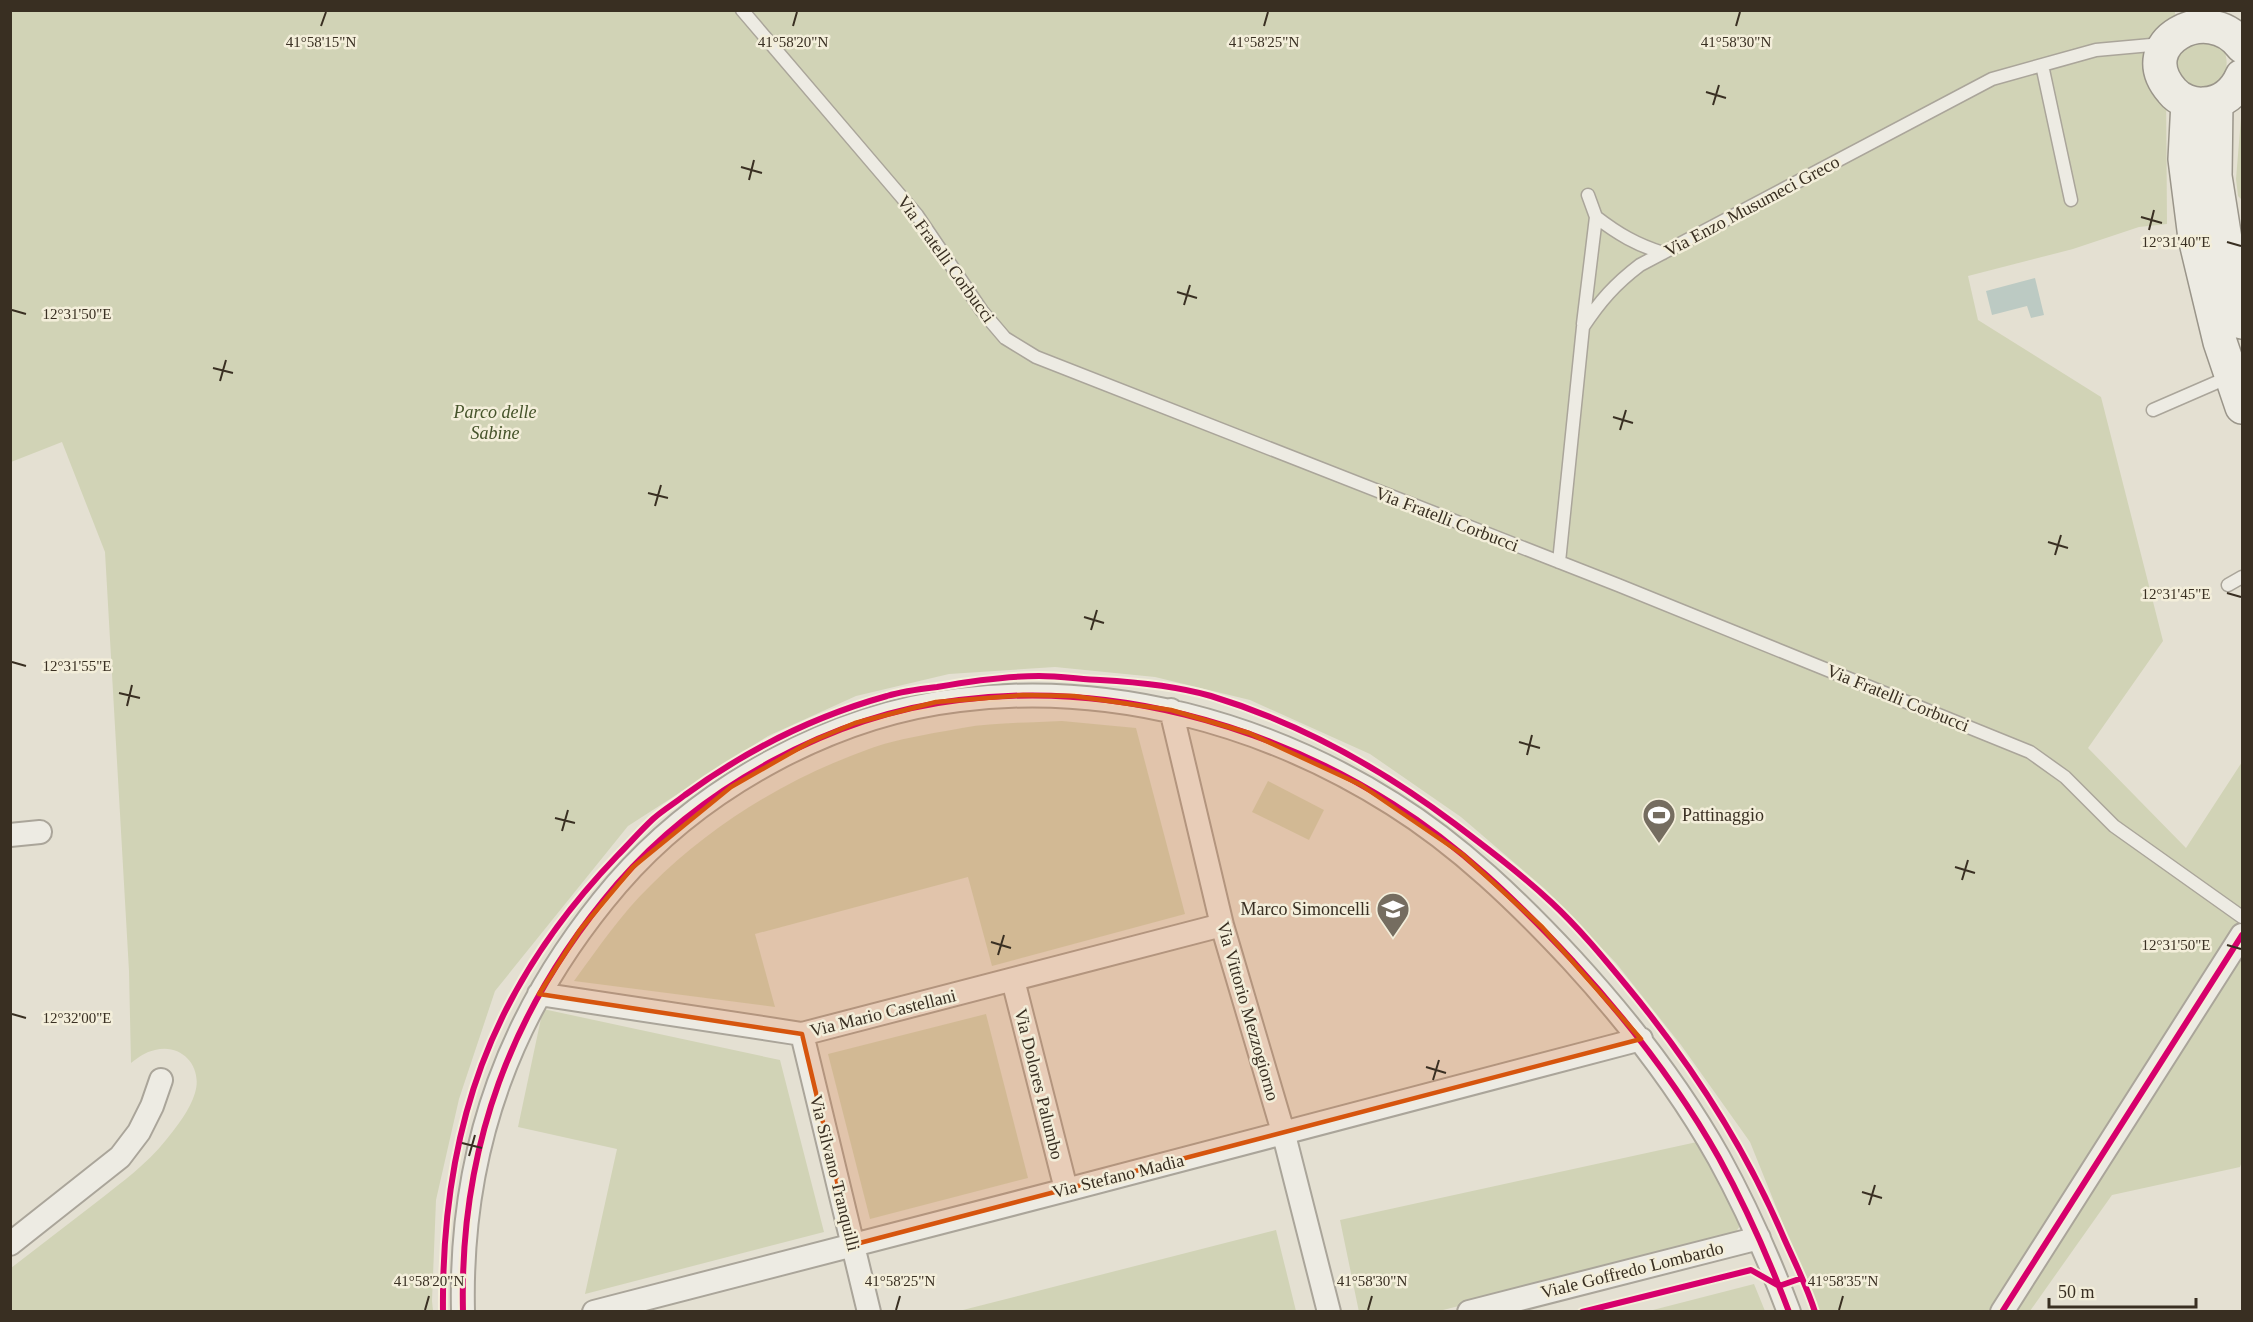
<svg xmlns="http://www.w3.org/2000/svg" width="2253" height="1322" font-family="Georgia,serif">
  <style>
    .green { fill: #d1d3b6 }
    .water { fill: #bccac3 }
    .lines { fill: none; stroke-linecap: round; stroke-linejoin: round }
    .lane-casing { stroke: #aaa59a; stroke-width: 15 }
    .street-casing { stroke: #aaa59a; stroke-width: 26 }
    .secondary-casing { stroke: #9a958a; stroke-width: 36 }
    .lane { stroke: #edebe3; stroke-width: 12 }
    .street { stroke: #edebe3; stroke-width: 22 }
    .secondary { stroke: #edebe3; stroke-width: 33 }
    .cycleway-casing { stroke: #f3eeda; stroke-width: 10 }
    .cycleway { stroke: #d6006c; stroke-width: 6 }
    .marked { fill: #d6550e; fill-opacity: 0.2; stroke: #d6550e; stroke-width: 4.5; stroke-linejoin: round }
    .ticks { fill: none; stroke: #392f22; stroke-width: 2 }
    .labels { text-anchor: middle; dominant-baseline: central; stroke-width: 5; stroke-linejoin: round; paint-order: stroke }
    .street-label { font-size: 18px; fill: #392f22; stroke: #f3eeda }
    .park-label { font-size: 18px; font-style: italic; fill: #46542b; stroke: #f3eeda }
    .poi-label { font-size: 18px; fill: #392f22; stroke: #f3eeda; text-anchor: start }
    .ticks-label { font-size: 15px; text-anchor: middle; fill: #392f22; stroke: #f3eeda; stroke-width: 5; stroke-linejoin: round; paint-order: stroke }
  </style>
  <rect width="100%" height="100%" fill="#e4e0d2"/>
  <path class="green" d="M11 11H2175V29L2166 84 2167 224 2139 227 2073 249 1968 276 1978 320 2101 397 2163 641 2088 748 2186 848 2242 762V1161L2240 1167 2112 1195 2030 1311H1818L1750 1142 1681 1045 1616 963 1545 889 1461 817 1370 754 1250 700 1155 677 1055 667 949 674 856 696 768 736 628 826 495 991 459 1099 436 1200 432 1301 433 1311H11V1268C40 1246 69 1223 98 1201 122 1182 147 1164 166 1140 177 1126 190 1110 195 1093 203 1067 182 1043 155 1050 145 1052 139 1057 131 1063L129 971 105 552 62 442 11 462Z
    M2202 37 2224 50C2240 91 2178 101 2177 62 2177 57 2178 52 2181 48 2186 44 2196 40 2202 37Z
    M2241 118H2242V200L2238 196 2236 179Z
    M1062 721 1136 728 1185 914 992 966 968 877 755 934 775 1007 574 981C598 948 621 914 651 885 712 824 788 778 869 749 895 739 935 733 962 728 994 722 1030 723 1062 721Z
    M1268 781 1324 810 1309 840 1252 812Z
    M543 1009 780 1060 824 1232 585 1294 617 1149 518 1127Z
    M986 1014 1028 1178 870 1219 828 1054Z
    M1697 1142 1713 1164 1741 1224 1734 1235 1724 1240 1439 1311 1359 1312 1340 1220Z
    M1276 1230 1296 1311H959Z
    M1754 1284 1765 1311H1649Z"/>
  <path class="water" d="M2035 278 2044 315 2031 318 2027 306 1992 315 1986 291Z"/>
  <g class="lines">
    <defs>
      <path id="lane" d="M742 10 917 215 982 311 1005 338 1036 357 1618 585 2030 752 2065 777 2114 826 2242 917
        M2042 65 2071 200
        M1596 217C1618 234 1637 245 1663 253
        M1583 324 1596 217 1588 195
        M2153 410 2229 377
        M1559 562 1583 327C1600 301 1615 284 1640 265L1992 79 2096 50 2162 44
        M2228 585 2242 577"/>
      <path id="street" d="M1171 710 1222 925 1284 1135 1329 1312
        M10 835 40 832
        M1013 980 1066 1189
        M539 994 802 1034 1222 925
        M802 1034 869 1312
        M10 1244 120 1157 139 1132 152 1106 161 1080
        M463 1312C459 1148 511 1008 617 884 701 787 832 715 959 700 1110 681 1265 723 1393 804 1460 846 1518 902 1572 960 1628 1021 1678 1085 1719 1158 1746 1207 1769 1259 1789 1312
        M594 1312C943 1222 1293 1132 1641 1039
        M1469 1312 1759 1238
        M2002 1312 2242 935"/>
      <path id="secondary" d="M2242 46C2208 0 2130 43 2172 91 2179 100 2193 105 2204 104 2223 103 2235 92 2242 76
        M2188 102 2185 159 2195 238 2220 342 2242 407
        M2216 102 2215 176 2231 277 2242 322"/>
    </defs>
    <use href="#lane" class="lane-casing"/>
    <use href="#street" class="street-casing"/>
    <use href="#secondary" class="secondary-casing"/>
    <use href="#lane" class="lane"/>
    <use href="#street" class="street"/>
    <use href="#secondary" class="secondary"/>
    <defs>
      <path id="cycleway" d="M443 1312C441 1130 490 988 617 856 629 844 640 831 653 819 663 810 675 803 685 795 745 751 815 716 887 696 903 691 920 689 937 687 971 681 1005 676 1039 676 1059 676 1080 679 1100 680 1137 682 1176 686 1211 696 1300 723 1382 769 1455 824 1488 849 1521 874 1551 902 1578 927 1602 956 1626 985 1689 1061 1744 1145 1783 1236 1794 1261 1807 1286 1815 1312
        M463 1312C459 1148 511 1008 617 884 701 787 832 715 959 700 1110 681 1265 723 1393 804 1460 846 1518 902 1572 960 1628 1021 1678 1085 1719 1158 1746 1207 1769 1259 1789 1312
        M1582 1312 1751 1270 1779 1286 1802 1278
        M2002 1312 2242 935"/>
    </defs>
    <use href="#cycleway" class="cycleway-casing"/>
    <use href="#cycleway" class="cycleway"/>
  </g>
  <path class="marked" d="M1023 695 1074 696 1171 710 1249 733 1361 785 1462 854 1542 927 1641 1039 852 1245 802 1034 539 994 580 930 633 867 731 787 810 742 855 723 936 702Z"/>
  <path class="ticks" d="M321 26 326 12M793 26 797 12M1264 26 1268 12M1736 26 1740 12M1706 92 1726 98M1713 105 1719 85M741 167 762 173M749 180 754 160M2141 217 2162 223M2149 230 2154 210M2227 242 2241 246M1177 292 1197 298M1184 305 1190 285M12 310 26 314M213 368 233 373M220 381 226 360M1613 417 1633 423M1620 430 1626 410M648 493 668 498M655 506 661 485M2048 542 2068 548M2055 555 2061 535M2227 593 2241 597M1084 617 1104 623M1091 630 1097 610M12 662 26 666M119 693 140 698M127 706 132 685M1519 742 1540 748M1527 755 1532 735M555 818 575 823M562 831 568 810M1955 867 1975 873M1962 880 1968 860M991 942 1011 948M2227 945 2241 949M998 955 1004 935M12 1014 26 1018M1426 1067 1446 1073M1433 1080 1439 1060M462 1143 482 1148M469 1156 475 1135M1862 1192 1882 1198M1869 1205 1875 1185M425 1310 429 1296M896 1310 900 1296M1368 1310 1372 1296M1839 1310 1843 1296"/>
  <defs>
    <symbol id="stadium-pin" viewBox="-11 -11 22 30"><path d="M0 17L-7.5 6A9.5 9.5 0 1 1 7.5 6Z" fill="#756d60" stroke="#f3eeda"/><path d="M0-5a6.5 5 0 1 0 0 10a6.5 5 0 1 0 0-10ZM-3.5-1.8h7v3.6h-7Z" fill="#fff"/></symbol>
    <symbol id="school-pin" viewBox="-11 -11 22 30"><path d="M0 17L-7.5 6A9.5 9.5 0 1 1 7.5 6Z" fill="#756d60" stroke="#f3eeda"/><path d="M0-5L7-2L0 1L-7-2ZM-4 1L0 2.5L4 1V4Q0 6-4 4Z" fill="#fff"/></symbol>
  </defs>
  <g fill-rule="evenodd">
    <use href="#stadium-pin" x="1640" y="796" width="38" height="52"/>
    <use href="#school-pin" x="1374" y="890" width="38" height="52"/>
  </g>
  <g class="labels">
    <g class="street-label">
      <text transform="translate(1752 206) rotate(-28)">Via Enzo Musumeci Greco</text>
      <text transform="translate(946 259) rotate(54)">Via Fratelli Corbucci</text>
      <text transform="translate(1447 519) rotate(21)">Via Fratelli Corbucci</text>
      <text transform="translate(1898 698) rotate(22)">Via Fratelli Corbucci</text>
      <text transform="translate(1248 1011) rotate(74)">Via Vittorio Mezzogiorno</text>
      <text transform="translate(883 1013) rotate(-14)">Via Mario Castellani</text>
      <text transform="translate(1039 1084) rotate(76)">Via Dolores Palumbo</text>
      <text transform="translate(835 1173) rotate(76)">Via Silvano Tranquilli</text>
      <text transform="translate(1118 1176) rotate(-14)">Via Stefano Madia</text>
      <text transform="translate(1632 1270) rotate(-14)">Viale Goffredo Lombardo</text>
    </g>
    <g class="park-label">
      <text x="495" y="412">Parco delle<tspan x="495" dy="21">Sabine</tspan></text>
    </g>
    <g class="poi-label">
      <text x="1682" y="815">Pattinaggio</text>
      <text x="1370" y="909" text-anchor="end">Marco Simoncelli</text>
    </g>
  </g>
  <g class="ticks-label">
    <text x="321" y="47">41°58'15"N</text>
    <text x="793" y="47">41°58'20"N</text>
    <text x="1264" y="47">41°58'25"N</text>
    <text x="1736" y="47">41°58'30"N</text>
    <text x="2176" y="247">12°31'40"E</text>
    <text x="77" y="319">12°31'50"E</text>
    <text x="2176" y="599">12°31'45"E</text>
    <text x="77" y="671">12°31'55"E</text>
    <text x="2176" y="950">12°31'50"E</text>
    <text x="77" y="1023">12°32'00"E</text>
    <text x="429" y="1286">41°58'20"N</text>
    <text x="900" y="1286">41°58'25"N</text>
    <text x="1372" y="1286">41°58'30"N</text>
    <text x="1843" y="1286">41°58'35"N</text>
  </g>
  <rect width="2253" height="1322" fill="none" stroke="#392f22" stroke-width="24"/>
  <path d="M2049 1298v9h147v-9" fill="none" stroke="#392f22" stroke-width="3"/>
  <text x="2058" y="1298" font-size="18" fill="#392f22" stroke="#f3eeda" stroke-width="4.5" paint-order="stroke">50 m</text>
</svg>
